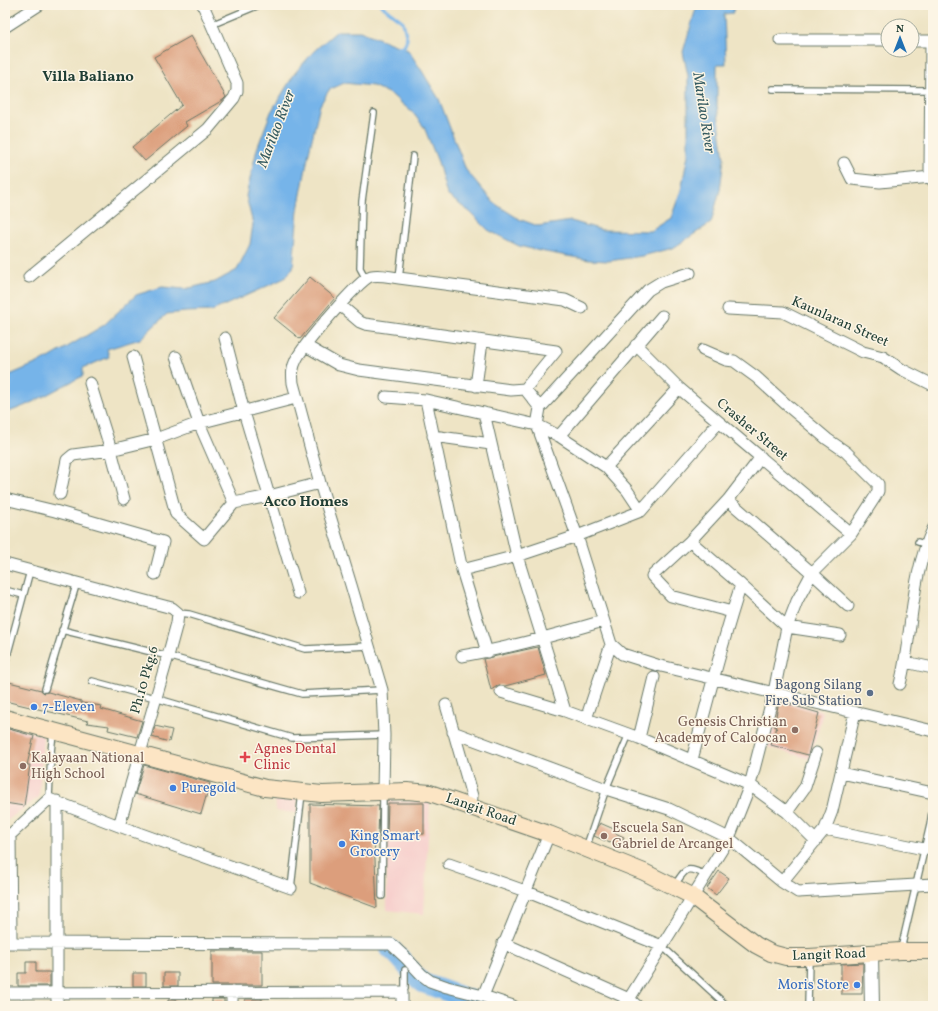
<svg xmlns="http://www.w3.org/2000/svg" width="938" height="1011" font-family="Vollkorn,serif">
  <style>
    .built { fill: #f7d0cd }
    .water { fill: #76b4e9; stroke: #4a788e }
    .lines { fill: none; stroke-linecap: round; stroke-linejoin: round }
    .stream { stroke: #76b4e9; stroke-width: 3.5 }
    .river { stroke: #76b4e9; stroke-width: 20 }
    .building { fill: #dc9e7c }
    .service-casing { stroke: #677767; stroke-width: 8 }
    .minor-casing { stroke: #677767; stroke-width: 13 }
    .tertiary-casing { stroke: #677767; stroke-width: 16 }
    .secondary-casing { stroke: #677767; stroke-width: 18 }
    .service { stroke: #fff; stroke-width: 5.5 }
    .minor { stroke: #fff; stroke-width: 11 }
    .tertiary { stroke: #fff; stroke-width: 14 }
    .secondary { stroke: #fce5c4; stroke-width: 16 }
    .service-dot { fill: #5c6f8a; stroke: #fcf5e5; stroke-width: 1.5 }
    .shop-dot { fill: #3f7fe0; stroke: #fcf5e5; stroke-width: 1.5 }
    .education-dot { fill: #8d6e63; stroke: #fcf5e5; stroke-width: 1.5 }
    .health-dot { fill: #e0444e; stroke: #fcf5e5; stroke-width: 1.5 }
    .labels { text-anchor: middle; dominant-baseline: central; stroke-width: 3; stroke-linejoin: round; paint-order: stroke }
    .street-label { font-size: 14px; fill: #1f3d34; stroke: #fcf5e5 }
    .service-label { font-size: 14px; fill: #4e5e75; stroke: #fcf5e5; text-anchor: end }
    .shop-label { font-size: 14px; fill: #366cbe; stroke: #fcf5e5; text-anchor: start }
    .education-label { font-size: 14px; fill: #785e54; stroke: #fcf5e5; text-anchor: start }
    .health-label { font-size: 14px; fill: #be3a42; stroke: #fcf5e5; text-anchor: start }
    .neighbourhood-label { font-size: 15px; font-weight: bold; fill: #1f3d34; stroke: #fcf5e5 }
    .water-label { font-size: 15px; font-style: italic; fill: #355b61; stroke: #fcf5e5 }
  </style>
  <rect width="100%" height="100%" fill="#fcf5e5"/>
  <filter id="ink" filterUnits="userSpaceOnUse"><feTurbulence type="fractalNoise" baseFrequency=".025" numOctaves="2"/><feDisplacementMap in="SourceGraphic" scale="8" xChannelSelector="R" yChannelSelector="G"/><feConvolveMatrix kernelMatrix="1 2 1 2 8 2 1 2 1" color-interpolation-filters="sRGB"/></filter>
  <filter id="wash" filterUnits="userSpaceOnUse"><feTurbulence type="fractalNoise" baseFrequency=".012" numOctaves="4" result="noise"/><feDisplacementMap in="SourceGraphic" scale="16" xChannelSelector="R" yChannelSelector="G"/><feGaussianBlur stdDeviation="0.9" result="paint"/><feColorMatrix in="noise" values="0 0 0 0 0 0 0 0 0 0 0 0 0 0 0 0 0 1.4 0 .05"/><feComposite in="paint" operator="in"/></filter>
  <g filter="url(#wash)">
    <rect width="100%" height="100%" fill="#eee4c5"/>
    <path class="built" d="M782 699 823 712 810 759 768 747 777 704Z
      M5 727 43 735 39 797 5 822Z
      M275 795 298 797 297 813 276 811Z
      M386 801H430L424 914 387 910Z"/>
    <path class="water" d="M697 5H734L733 13 724 14 726 64H717V106L724 158 720 190 711 223 673 248 642 256 609 261 589 260 540 251 519 246 488 230 470 212 447 195 438 162 424 127 413 113 392 95 373 86 344 83 329 90 320 105 309 152 298 210 293 268 285 278 212 311 186 312 167 314 140 339 107 349 109 357 83 368V376C57 388 32 405 5 413V377L49 358 104 325 136 295 162 287 185 289 215 282 237 270 250 244 253 224 246 196 257 149 271 112 295 73 314 51 337 31H360L408 50 422 71 439 99 466 170 494 203 519 219 538 226 571 221 602 230 651 231 671 218 681 190 688 155V76L683 52Z"/>
    <g class="lines">
      <path class="stream" d="M381 5 403 22 407 39 404 47 397 48"/>
      <path class="river" d="M390 949C404 959 410 974 423 983L488 1006"/>
    </g>
    <g id="blocks">
      <path class="building" d="M191 36 226 97 223 100 185 122 187 126 145 161 132 147 182 105 154 57Z
        M310 277 335 298 300 339 274 318Z
        M538 647 546 675 505 686 499 685 491 690 483 659Z
        M5 681 41 690 44 693 48 692 81 701V703L102 706 101 709 142 721 137 737 108 730 109 726 87 723 88 721 5 701Z
        M781 702 819 713 808 755 771 745 777 727 774 726 778 706Z
        M155 726 172 730 169 742 152 737Z
        M5 728 34 736 27 765H30L24 806 5 803Z
        M144 765 210 783 201 814 135 794Z
        M388 803H424V834L387 835Z
        M310 804 379 806 378 835H374L377 908 310 883Z
        M600 823 616 830 615 833 624 837 620 846 610 842V843L594 836Z
        M719 871 729 878 716 895 707 888Z
        M212 951H262V985H212Z
        M26 962H36V972H50V986H18V973H26Z
        M863 963 862 994H841V964Z
        M133 973H146V986H133Z
        M164 973H178V986H164Z
        M212 999H224V1006H212Z
        M245 999H262V1006H245Z
        M168 1000H177V1006H168Z"/>
    </g>
  </g>
  <g filter="url(#ink)">
    <use href="#blocks" fill-opacity="0" stroke="#677767" stroke-width="1"/>
    <g class="lines">
      <defs>
        <path id="service" d="M211 25 259 5
          M773 89 930 90
          M399 278 413 156
          M366 279 360 268 362 201 374 113
          M918 542 933 547
          M5 590 23 595
          M178 613 189 614 305 649 369 646
          M62 630 168 656 302 694 382 690
          M5 664 30 571
          M92 681 155 698 292 738 384 735
          M45 689 77 582
          M49 799 51 752 53 733
          M586 848 606 789 629 734
          M674 886C686 869 685 865 706 875
          M291 888 302 793
          M382 896 383 794
          M662 946 725 1004 731 1006
          M901 949 930 825 933 805
          M402 992 405 988V970
          M808 1006 809 958"/>
        <path id="minor" d="M5 27 39 5
          M780 40H888
          M912 41H933
          M931 41 930 170 933 181
          M844 163 852 179 880 182 931 177
          M29 277 208 129 234 98 237 91V83L203 5
          M340 305 360 322 365 324 556 351
          M728 309 783 312 863 352 883 357 901 369 933 385
          M225 338 244 412 298 593
          M636 345 679 388 851 534
          M306 346 339 365 359 370 511 390 525 389 556 351
          M133 357 176 514 204 539 234 503 269 496 320 483
          M176 357 199 423 234 503
          M90 383 111 450 124 499
          M476 386 482 342
          M525 389 540 408 537 425 577 536 611 644 622 654 657 665 933 731
          M386 397 426 400 537 425 559 436 606 467 627 490 641 511
          M426 400 462 570 487 652
          M540 408 648 290 661 282 690 273
          M484 413 517 556 565 711
          M433 436 491 444
          M559 436 662 316
          M606 467 679 388
          M60 494 67 460 73 455 111 450 156 439 199 423 296 398
          M5 499 55 511 163 542 155 574
          M728 500 812 573 848 606
          M690 541 741 585 787 627 840 635
          M5 564 172 608 178 613 177 623 168 656 119 826
          M462 570 517 556 577 536 641 511 719 422
          M732 612 671 596 652 576 690 541 728 500 761 457
          M462 656C509 648 556 635 603 621
          M905 662 933 668
          M900 684C913 633 910 577 933 529
          M501 692 565 711 639 738 750 785 787 812 816 841
          M446 705 472 796 471 807
          M586 719 611 644
          M453 732 606 789 669 809 729 838 782 882 798 892 933 884
          M639 738 654 677
          M692 760C707 702 722 642 741 585
          M841 773 933 793
          M383 792 384 735 382 690 351 585 320 483 293 383C292 374 292 368 296 360 302 347 359 279 371 276 380 274 390 277 399 278L565 300 582 308
          M57 801V1006
          M787 812 805 787 816 753
          M825 829 924 849
          M10 835 11 938
          M5 837 10 835 49 799 119 826 291 888
          M449 864 525 891 662 946
          M782 882 825 829 832 811 855 712
          M5 943 391 944 406 958 422 975 430 981 447 987 483 996 513 1006
          M503 943 629 999 637 1006
          M232 992V1006
          M5 993 402 992V1006
          M483 996 549 834
          M623 1006 629 999 729 838 750 785 774 692 787 627 797 601 812 573 851 534 875 497 878 491V484L846 452 827 439 788 406 756 377 734 361 726 360 703 350"/>
        <path id="tertiary" d="M871 954 872 1006"/>
        <path id="secondary" d="M5 718 265 788 322 794 407 791 430 793 549 834 644 872 692 896 756 945 771 953 786 957H809L901 951H933"/>
      </defs>
      <use href="#service" class="service-casing"/>
      <use href="#minor" class="minor-casing"/>
      <use href="#tertiary" class="tertiary-casing"/>
      <use href="#secondary" class="secondary-casing"/>
      <use href="#service" class="service"/>
      <use href="#minor" class="minor"/>
      <use href="#tertiary" class="tertiary"/>
      <use href="#secondary" class="secondary"/>
    </g>
  </g>
  <circle class="service-dot" cx="870" cy="693" r="4"/>
  <g class="shop-dot">
    <circle cx="34" cy="707" r="4"/>
    <circle cx="173" cy="788" r="4"/>
    <circle cx="342" cy="844" r="4"/>
    <circle cx="857" cy="985" r="4"/>
  </g>
  <g class="education-dot">
    <circle cx="795" cy="730" r="4"/>
    <circle cx="23" cy="766" r="4"/>
    <circle cx="604" cy="836" r="4"/>
  </g>
  <path class="health-dot" d="M243 751h4v4h4v4h-4v4h-4v-4h-4v-4h4z"/>
  <g class="labels">
    <g class="street-label">
      <text transform="translate(840 322) rotate(24)">Kaunlaran Street</text>
      <text transform="translate(752 430) rotate(40)">Crasher Street</text>
      <text transform="translate(145 680) rotate(-74)">Ph.10 Pkg.6</text>
      <text transform="translate(481 810) rotate(19)">Langit Road</text>
      <text transform="translate(829 955) rotate(-2)">Langit Road</text>
    </g>
    <g class="service-label">
      <text x="862" y="685">Bagong Silang<tspan x="862" dy="16">Fire Sub Station</tspan></text>
    </g>
    <g class="shop-label">
      <text x="42" y="707">7-Eleven</text>
      <text x="181" y="788">Puregold</text>
      <text x="350" y="836">King Smart<tspan x="350" dy="16">Grocery</tspan></text>
      <text x="849" y="985" text-anchor="end">Moris Store</text>
    </g>
    <g class="education-label">
      <text x="787" y="722" text-anchor="end">Genesis Christian<tspan x="787" dy="16">Academy of Caloocan</tspan></text>
      <text x="31" y="758">Kalayaan National<tspan x="31" dy="16">High School</tspan></text>
      <text x="612" y="828">Escuela San<tspan x="612" dy="16">Gabriel de Arcangel</tspan></text>
    </g>
    <g class="health-label">
      <text x="254" y="749">Agnes Dental<tspan x="254" dy="16">Clinic</tspan></text>
    </g>
    <g class="neighbourhood-label">
      <text x="88" y="77">Villa Baliano</text>
      <text x="306" y="502">Acco Homes</text>
    </g>
    <g class="water-label">
      <text transform="translate(703 113) rotate(81)">Marilao River</text>
      <text transform="translate(277 129) rotate(-69)">Marilao River</text>
    </g>
  </g>
  <rect width="938" height="1011" fill="none" stroke="#fcf5e5" stroke-width="20"/>
  <g transform="translate(900 38)"><circle r="19" fill="#fcf5e5" stroke="#a4ab9e"/>
  <path d="M0-3L7 15L0 10L-7 15Z" fill="#1f6fb2"/>
  <text y="-6" font-size="11" font-weight="bold" text-anchor="middle" fill="#1f3d34">N</text>
  </g>
</svg>
